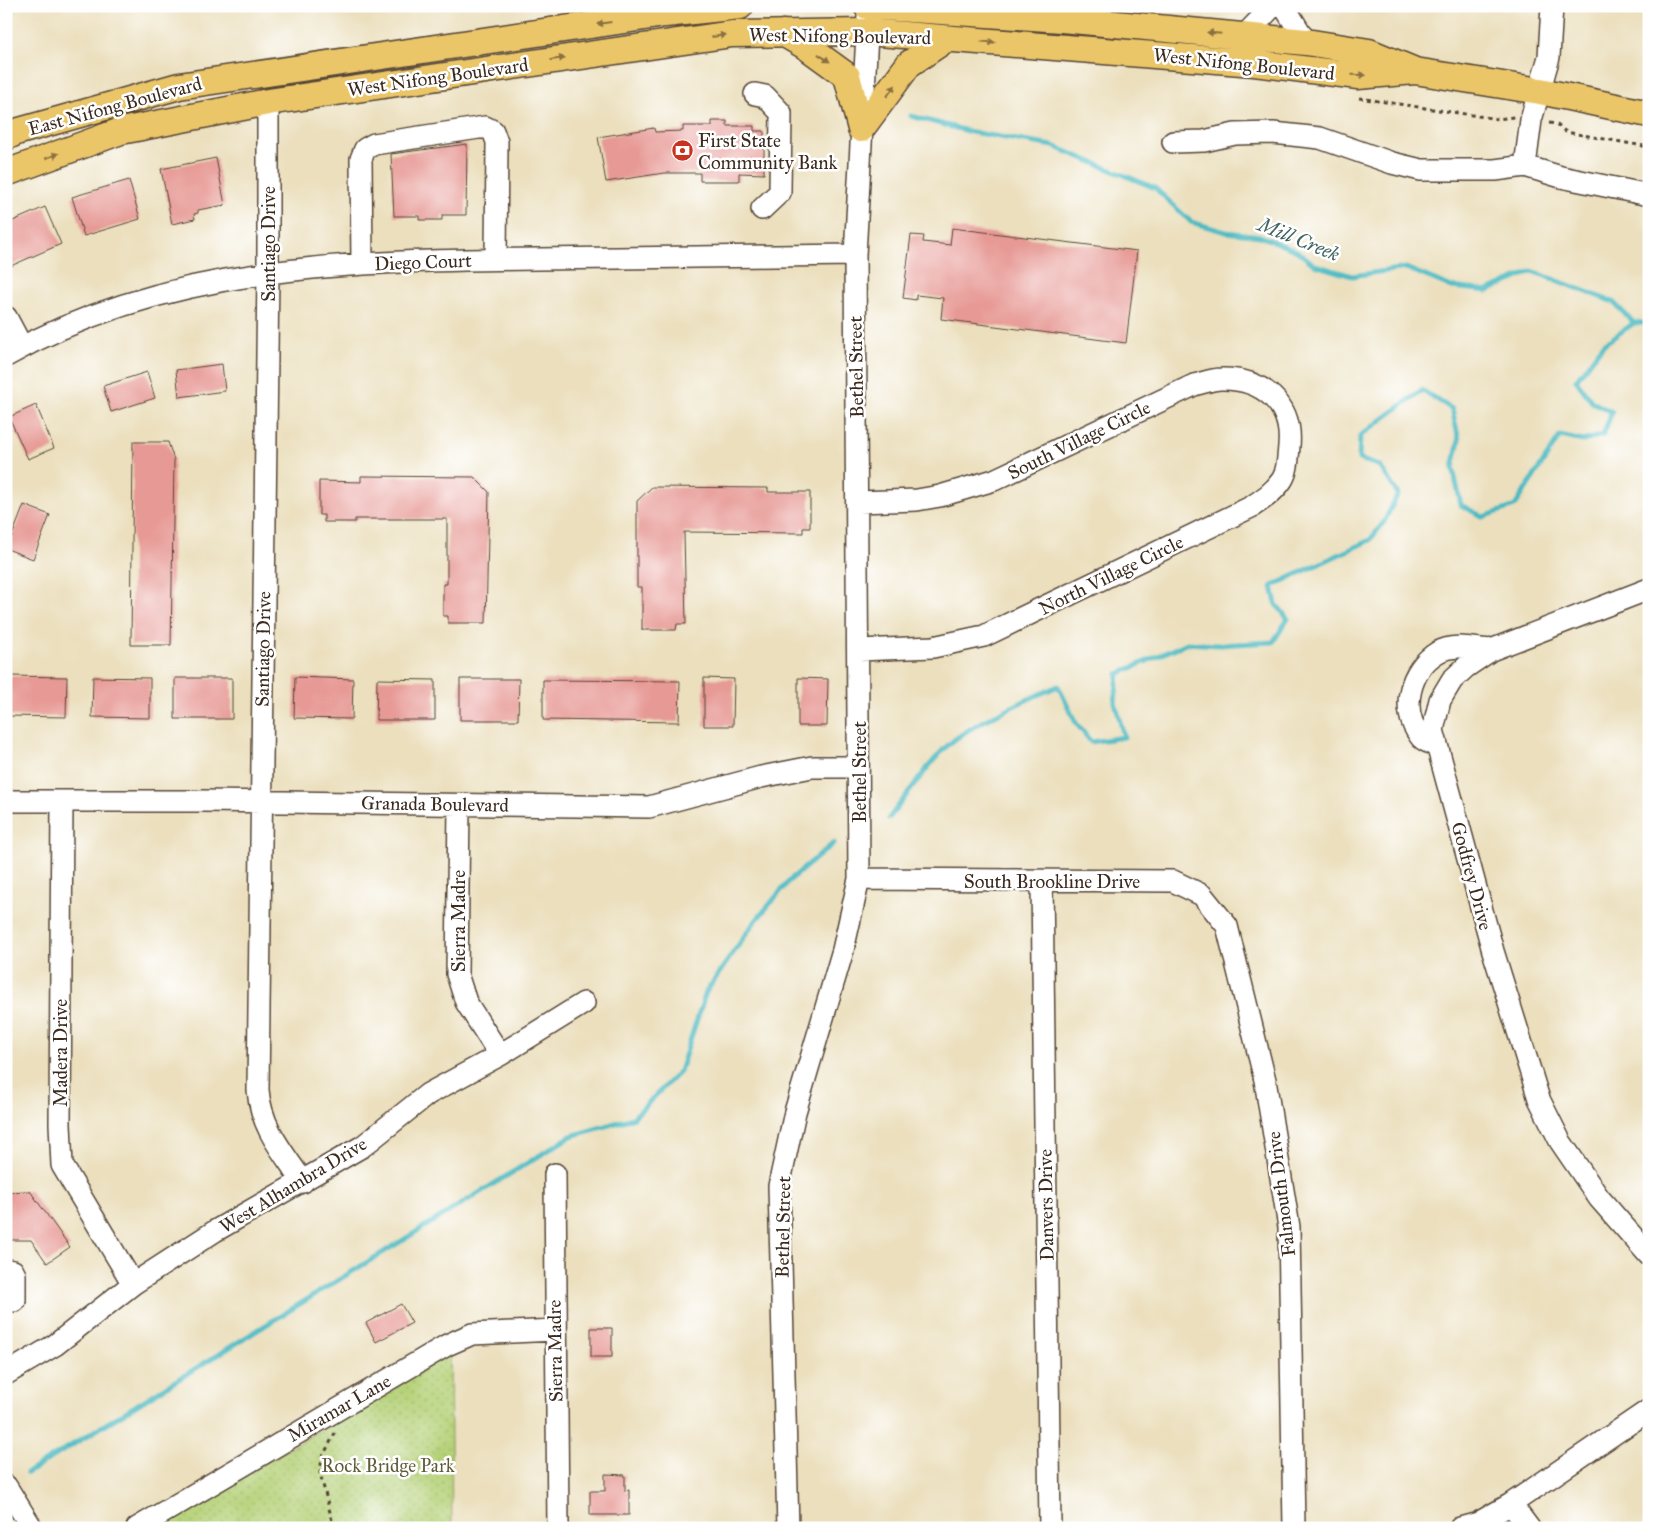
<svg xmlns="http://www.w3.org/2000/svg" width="1655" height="1534" font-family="'IM FELL Great Primer',serif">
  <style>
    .grass { fill: url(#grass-dots); stroke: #787e4c }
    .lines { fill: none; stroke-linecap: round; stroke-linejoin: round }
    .stream { stroke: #4bbac2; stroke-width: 5 }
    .building { fill: #e79a95 }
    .minor-casing { stroke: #554536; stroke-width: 24 }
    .major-casing { stroke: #554536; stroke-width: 29 }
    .path { stroke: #554536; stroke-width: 3; stroke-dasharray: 4 4; stroke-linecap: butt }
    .minor { stroke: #fff; stroke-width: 21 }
    .major { stroke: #ebc669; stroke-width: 26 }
    .oneway { fill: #8a7040 }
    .labels { text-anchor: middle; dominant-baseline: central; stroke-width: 5; stroke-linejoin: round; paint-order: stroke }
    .street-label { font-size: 19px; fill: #3b2a1e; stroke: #fff }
    .poi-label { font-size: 19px; fill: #3b2a1e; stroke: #fff; text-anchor: start }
    .park-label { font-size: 19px; fill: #605c39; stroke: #fff }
    .water-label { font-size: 20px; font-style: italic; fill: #416460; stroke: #fff }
  </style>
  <defs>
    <pattern id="grass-dots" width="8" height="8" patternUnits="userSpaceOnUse" patternTransform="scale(1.25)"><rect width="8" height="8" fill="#b6d279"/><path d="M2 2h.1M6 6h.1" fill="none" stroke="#9db468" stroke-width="1.8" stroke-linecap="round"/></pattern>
  </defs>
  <rect width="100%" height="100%" fill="#fff"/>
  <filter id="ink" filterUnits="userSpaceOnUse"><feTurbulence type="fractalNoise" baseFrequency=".02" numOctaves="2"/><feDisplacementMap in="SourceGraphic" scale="10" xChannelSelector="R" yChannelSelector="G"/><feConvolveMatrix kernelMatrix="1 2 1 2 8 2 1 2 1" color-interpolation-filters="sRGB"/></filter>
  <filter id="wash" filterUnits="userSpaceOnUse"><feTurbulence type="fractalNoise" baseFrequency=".0096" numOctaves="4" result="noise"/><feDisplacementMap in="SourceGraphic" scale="20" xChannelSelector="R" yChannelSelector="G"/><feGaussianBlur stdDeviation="1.12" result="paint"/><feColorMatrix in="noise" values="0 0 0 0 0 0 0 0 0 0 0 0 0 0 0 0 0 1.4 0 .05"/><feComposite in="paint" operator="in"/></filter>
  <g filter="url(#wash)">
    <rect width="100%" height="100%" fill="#ebdfbd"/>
    <path class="grass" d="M450 1354 452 1528H172L168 1520Z"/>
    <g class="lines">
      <path class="stream" d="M911 116 971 132 1053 146 1155 188 1191 222 1226 232 1260 236 1297 251 1315 265 1352 276 1406 268 1452 287 1488 291 1532 271 1613 302 1634 323H1649
        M889 818C906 797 928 764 947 746 973 722 1025 701 1058 686L1076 723 1091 742 1124 737 1115 702 1118 674 1187 643 1218 645 1273 642 1288 619 1276 604 1272 586 1370 540 1384 522 1398 494 1380 466 1359 459 1360 436 1422 390 1452 409 1459 440 1453 468 1461 505 1483 517 1515 506 1560 436 1583 441 1603 435 1612 412 1592 402 1576 380 1604 344 1634 323
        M27 1473 571 1136 633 1118 680 1071 706 992 753 924 790 880 834 843"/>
    </g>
    <g id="blocks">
      <path class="building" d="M712 121H727V126H754V131H764V174L739 173V181H700V173H664L606 182 598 137 654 128 655 132 683 131V126H712Z
        M467 144 466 215H442V220H419V216H394L391 154Z
        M216 158 225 205 198 210V213L194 214 195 219 172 224 161 169Z
        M129 180 140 219 84 236 72 197Z
        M45 207 61 244 6 268V224Z
        M952 228 1137 251 1126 343 941 319 943 298 916 295V300L903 298 911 235 924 236 923 242 950 245Z
        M222 364 225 391 179 397 176 370Z
        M147 372 155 398 111 412 103 386Z
        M36 405 54 448 28 459 9 417Z
        M133 442H168L174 460 171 645H131Z
        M361 476 474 477 489 492 486 623H448V616H443V584H447V519H355V522H324V515H319V481L361 482Z
        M652 487 768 488V492H810V528H803V533L684 532 686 624H677L676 630H642V587H637V501Z
        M24 505 50 515 33 559 7 549Z
        M9 676 67 677 66 717 8 716Z
        M93 677 150 678V718L92 717Z
        M295 677 353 679 352 719 294 718Z
        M175 678H232V719H175Z
        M704 678 734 679 733 726H704Z
        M798 678 828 679 827 726H798Z
        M377 679 435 680V720H376Z
        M460 679H519L518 720H460Z
        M543 680 680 681 679 722 543 720Z
        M30 1191 70 1247 47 1263 31 1240H6V1192Z
        M401 1304 412 1323 376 1342 366 1323Z
        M591 1328H612V1357H591Z
        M605 1474 625 1475V1491L629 1490V1515H590V1491H605Z"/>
    </g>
  </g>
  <g filter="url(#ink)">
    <use href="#blocks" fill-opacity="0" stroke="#554536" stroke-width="1"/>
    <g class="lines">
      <defs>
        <path id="minor" d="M1284 6 1306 42
          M1244 36 1273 6
          M755 94 765 96 781 113 780 192 762 209
          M268 102V272L258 1090C261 1128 283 1152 303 1182
          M1173 142 1204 141 1235 134 1273 133 1320 138 1392 163 1421 170H1495L1525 166 1561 177 1649 195
          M1525 166 1531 120 1549 57 1552 6
          M362 264 361 159 365 149 374 144 485 127 493 131 497 142 496 259
          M6 317 22 347
          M6 356C168 264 357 261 538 259 644 257 749 257 855 255
          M858 502 917 500 940 496 994 480 1194 385C1203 383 1212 379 1221 379 1262 378 1293 404 1289 446 1288 457 1288 471 1282 480 1274 492 1263 499 1251 507L984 636 933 647 859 650
          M1649 589 1491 650 1466 667 1452 680 1440 700 1433 730 1493 951 1539 1099 1560 1141 1599 1198 1649 1255
          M1436 746C1431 743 1423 741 1420 736 1399 709 1410 669 1438 652 1454 643 1474 649 1491 650
          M6 801H202L649 807 761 777 812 767H858
          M62 801 60 1124 62 1165 133 1284
          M459 805 457 974 466 1002 500 1055
          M859 879 1173 881 1202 895 1227 926 1265 1080 1289 1227 1294 1528
          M1042 882 1050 1528
          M555 1174 558 1528
          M6 1270 13 1271 15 1275V1301
          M6 1374 55 1345 133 1284 215 1231 363 1146 428 1094 500 1055 584 1003
          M6 1486 32 1528
          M1511 1504 1529 1528
          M137 1528 447 1345 472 1334 555 1330
          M788 1528 779 1186 795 1112 843 950 859 879 855 255 868 16
          M1460 1528 1478 1523 1511 1504 1649 1410"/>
        <path id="major" d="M867 6 1062 19 1306 42 1369 52 1415 71 1540 91 1649 114
          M783 33 807 47 847 76 861 129
          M861 129 909 64 946 39
          M6 137 16 132 179 86 665 14 740 6
          M6 173 121 131 268 102 732 34 866 32 1254 63 1358 76 1415 71"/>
      </defs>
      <use href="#minor" class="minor-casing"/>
      <use href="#major" class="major-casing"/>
      <path class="path" d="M1359 98 1498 119 1514 117
        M1549 123 1556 124 1566 132 1649 147
        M334 1528 320 1473 322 1458 335 1433"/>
      <use href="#minor" class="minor"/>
      <use href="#major" class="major"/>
    </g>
    <defs><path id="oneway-solid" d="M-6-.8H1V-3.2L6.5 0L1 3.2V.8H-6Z" transform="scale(1.25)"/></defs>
    <g class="oneway">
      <use href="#oneway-solid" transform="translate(604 23) rotate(172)"/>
      <use href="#oneway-solid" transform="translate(1214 33) rotate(-175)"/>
      <use href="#oneway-solid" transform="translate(719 36) rotate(-8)"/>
      <use href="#oneway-solid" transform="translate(988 42) rotate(4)"/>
      <use href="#oneway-solid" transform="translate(824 58) rotate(34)"/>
      <use href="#oneway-solid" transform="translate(558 59) rotate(-8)"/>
      <use href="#oneway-solid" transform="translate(1359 75) rotate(1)"/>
      <use href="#oneway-solid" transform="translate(891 91) rotate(-53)"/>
      <use href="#oneway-solid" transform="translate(52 156) rotate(-20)"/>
    </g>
  </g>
  <defs>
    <symbol id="bank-disc" viewBox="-11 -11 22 22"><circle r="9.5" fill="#c8321e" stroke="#fff"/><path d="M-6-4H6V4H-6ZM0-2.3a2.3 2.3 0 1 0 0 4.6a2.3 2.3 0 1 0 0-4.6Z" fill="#fff"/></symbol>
  </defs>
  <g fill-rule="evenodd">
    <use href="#bank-disc" x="670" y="138" width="25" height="25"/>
  </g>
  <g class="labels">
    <g class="street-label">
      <text transform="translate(840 36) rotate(1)">West Nifong Boulevard</text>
      <text transform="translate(1244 64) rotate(6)">West Nifong Boulevard</text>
      <text transform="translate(438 77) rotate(-8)">West Nifong Boulevard</text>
      <text transform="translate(115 106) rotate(-15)">East Nifong Boulevard</text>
      <text transform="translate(268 244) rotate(-90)">Santiago Drive</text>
      <text transform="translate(423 262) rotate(-2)">Diego Court</text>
      <text transform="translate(856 367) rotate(-91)">Bethel Street</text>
      <text transform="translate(1079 440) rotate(-26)">South Village Circle</text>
      <text transform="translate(1111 575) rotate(-26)">North Village Circle</text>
      <text transform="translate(263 649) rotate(-89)">Santiago Drive</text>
      <text transform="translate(859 772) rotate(-90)">Bethel Street</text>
      <text transform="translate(435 804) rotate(1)">Granada Boulevard</text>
      <text transform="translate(1472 876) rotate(75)">Godfrey Drive</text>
      <text x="1052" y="881">South Brookline Drive</text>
      <text transform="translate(458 921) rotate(-90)">Sierra Madre</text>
      <text transform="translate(60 1053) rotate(-90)">Madera Drive</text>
      <text transform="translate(293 1185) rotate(-31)">West Alhambra Drive</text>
      <text transform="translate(1281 1194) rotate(-97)">Falmouth Drive</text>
      <text transform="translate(1046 1205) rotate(-91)">Danvers Drive</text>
      <text transform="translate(783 1227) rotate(-89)">Bethel Street</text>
      <text transform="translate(555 1351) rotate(-91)">Sierra Madre</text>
      <text transform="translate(339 1408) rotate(-30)">Miramar Lane</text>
    </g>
    <g class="poi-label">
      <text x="698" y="140">First State<tspan x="698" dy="22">Community Bank</tspan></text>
    </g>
    <g class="park-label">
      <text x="388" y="1465">Rock Bridge Park</text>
    </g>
    <g class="water-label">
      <text transform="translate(1299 239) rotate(22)">Mill Creek</text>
    </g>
  </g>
  <rect width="1655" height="1534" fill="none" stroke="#fff" stroke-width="25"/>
</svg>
